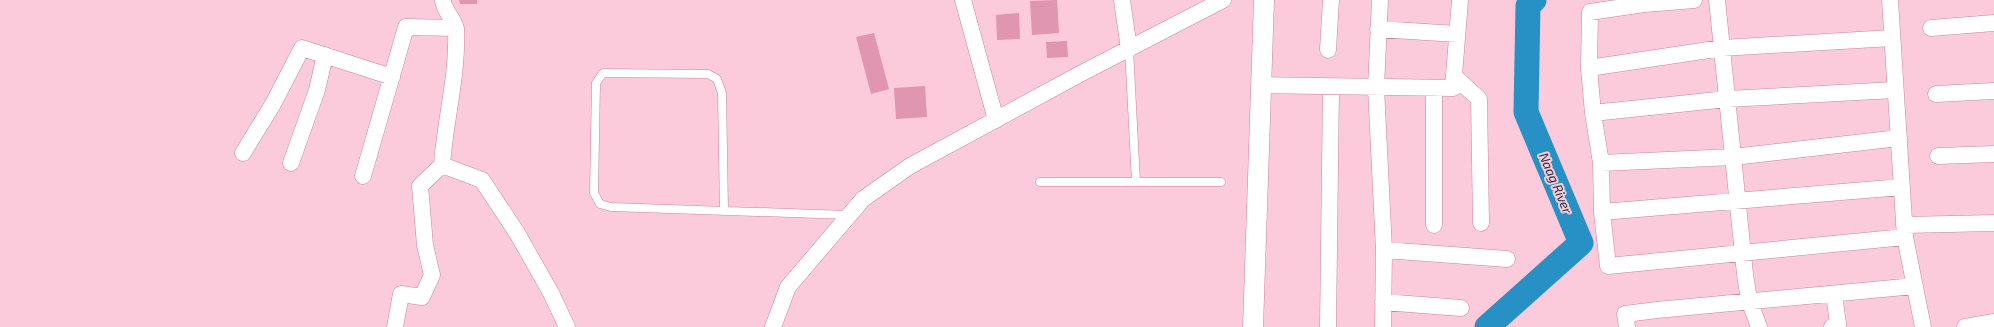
<svg xmlns="http://www.w3.org/2000/svg" width="1994" height="327" font-family="'Exo 2',sans-serif">
  <style>
    .lines { fill: none; stroke-linecap: round; stroke-linejoin: round }
    .river { stroke: #2791c5; stroke-width: 25 }
    .building { fill: #e095b1 }
    .service-casing { stroke: #cd839f; stroke-width: 9 }
    .minor-casing { stroke: #cd839f; stroke-width: 17 }
    .tertiary-casing { stroke: #cd839f; stroke-width: 21 }
    .service { stroke: #fff; stroke-width: 8 }
    .minor { stroke: #fff; stroke-width: 16 }
    .tertiary { stroke: #fff; stroke-width: 20 }
    .labels { text-anchor: middle; dominant-baseline: central; stroke-width: 4; stroke-linejoin: round; paint-order: stroke }
    .water-label { font-size: 13px; font-style: italic; fill: #192f3b; stroke: #fbcbdc }
  </style>
  <rect width="100%" height="100%" fill="#fbcbdc"/>
  <g class="lines">
    <path class="river" d="M1487 327 1581 243 1526 112 1528 6 1534 0"/>
  </g>
  <path class="building" d="M459 0H477V4H460Z
    M1057 0 1059 33 1032 35 1030 1Z
    M1019 13 1020 39 997 40 996 15Z
    M874 33 889 89 871 94 856 37Z
    M1067 41 1068 57 1047 58 1046 42Z
    M925 86 927 117 896 119 894 88Z"/>
  <g class="lines">
    <defs>
      <path id="service" d="M1129 49 1136 182
        M1040 182H1221
        M724 211 722 93 717 79 708 74 603 73 596 83 594 193 600 204 611 207C690 210 769 213 848 215"/>
      <path id="minor" d="M443 0C443 11 456 20 456 30 458 76 445 120 442 165L482 180 517 233 551 293 567 327
        M963 0 996 120
        M1122 0 1129 49
        M1380 0 1376 88 1384 250 1383 327
        M1694 0 1644 4 1590 12 1589 68 1593 113 1601 163 1602 212 1608 266 1905 237
        M1717 0 1745 274 1749 300 1759 327
        M1890 0 1905 237 1923 327
        M1931 28 1994 23
        M1378 29 1457 34
        M1328 50 1331 0
        M1589 68 1722 48 1892 38
        M1454 76 1479 99 1481 223
        M1261 85 1453 88 1460 0
        M1936 94 1994 91
        M1593 113 1727 99 1895 90
        M243 153 273 104 302 48 392 77
        M1938 156 1994 154
        M291 163 317 90 325 55
        M1601 163 1733 157 1899 138
        M363 176 406 27 456 28
        M1602 212 1902 187
        M1434 225V88
        M1904 225 1994 223
        M1384 250 1507 259
        M1383 302 1461 308
        M395 327 401 294 422 297 432 275 425 245 420 186 442 165
        M773 327 788 287 863 199 910 166 1080 74 1223 0
        M1328 327 1331 87
        M1627 327 1625 314 1657 310 1915 286
        M1832 327 1838 324 1834 294
        M1965 327 1994 322"/>
      <path id="tertiary" d="M1253 327 1264 0"/>
    </defs>
    <use href="#service" class="service-casing"/>
    <use href="#minor" class="minor-casing"/>
    <use href="#tertiary" class="tertiary-casing"/>
    <use href="#service" class="service"/>
    <use href="#minor" class="minor"/>
    <use href="#tertiary" class="tertiary"/>
  </g>
  <g class="labels">
    <g class="water-label">
      <text transform="translate(1556 183) rotate(67)">Naag River</text>
    </g>
  </g>
</svg>
